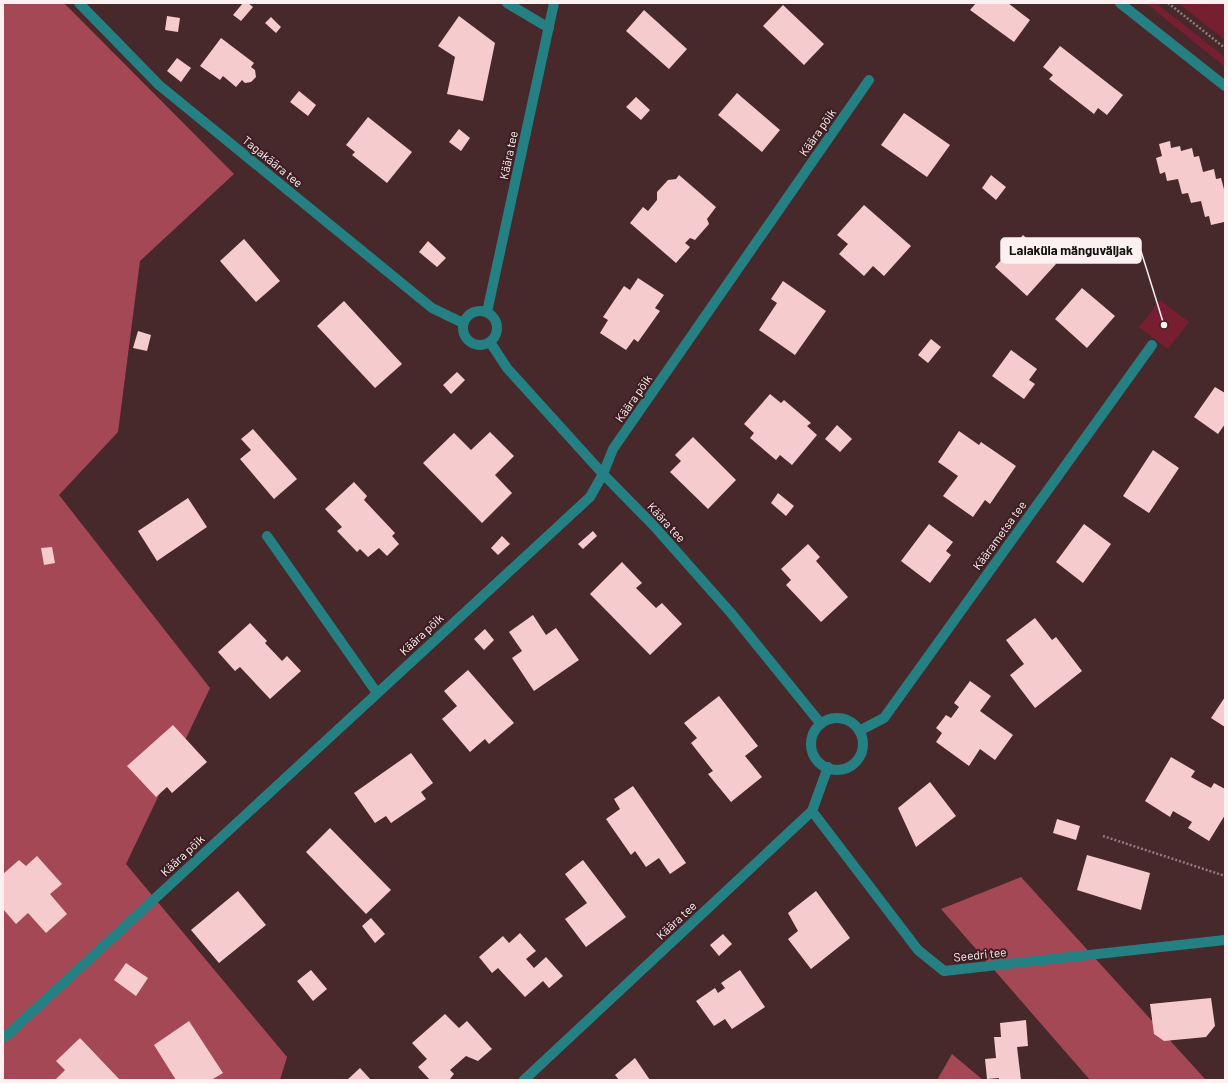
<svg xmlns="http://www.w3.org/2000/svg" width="1228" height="1083" font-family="Barlow,sans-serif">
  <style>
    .green { fill: #751f31 }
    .forest { fill: #a44856 }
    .building { fill: #f6cbce }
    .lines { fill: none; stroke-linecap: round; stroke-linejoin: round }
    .path { stroke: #937b7d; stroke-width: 2.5; stroke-dasharray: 2 2; stroke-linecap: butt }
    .minor { stroke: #258083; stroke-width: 10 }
    .tertiary { stroke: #258083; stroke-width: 10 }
    .labels { text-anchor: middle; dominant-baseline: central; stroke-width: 4; stroke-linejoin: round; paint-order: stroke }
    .street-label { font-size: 12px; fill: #fdf0f1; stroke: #3d1e22 }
    .leader { fill: none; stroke: #fdf0f1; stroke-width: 1.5 }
    .callout-dot { fill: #fdf0f1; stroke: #3d1e22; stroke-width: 1.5 }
    .callout { fill: #fdf0f1; stroke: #fdf0f1; stroke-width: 1.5 }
    .callout-label { font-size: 13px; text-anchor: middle; font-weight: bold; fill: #111 }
  </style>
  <rect width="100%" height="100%" fill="#47282b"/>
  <path class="green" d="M1146 3H1156L1225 57V67Z
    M1178 3H1225V40Z
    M1160 300 1189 322 1168 349 1139 327Z"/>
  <path class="forest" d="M3 3H64L234 174 140 261 118 432 59 495 210 688 126 864 287 1057 280 1080H3Z
    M1021 877 1206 1080H1090L941 909Z
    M952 1054 983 1080H937Z"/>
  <path class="building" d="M243 3H248L253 7 241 21 233 15Z
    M976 3H1008L1030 20 1014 42 970 10Z
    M783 5 824 44 804 65 763 26Z
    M644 10 687 49 669 69 626 31Z
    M167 16 180 18 178 32 165 30Z
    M459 16 495 43 483 101 447 94 455 57 438 46Z
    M271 17 281 27 276 33 265 23Z
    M221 38 254 63 251 67 255 70 256 77 251 82 245 83 242 80 236 87 223 76 220 80 200 66Z
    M1060 46 1123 95 1107 115 1098 108 1094 114 1049 79 1053 75 1043 67Z
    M177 58 191 68 181 82 167 71Z
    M299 91 316 105 308 116 290 102Z
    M737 93 780 130 762 152 718 115Z
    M636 97 650 110 641 120 626 107Z
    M904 113 950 145 927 177 881 145Z
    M368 117 412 152 387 183 352 155 355 152 346 145Z
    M459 129 470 138 461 151 449 142Z
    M1170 141 1171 148 1180 146 1181 151 1192 148 1194 157 1199 156 1203 172 1214 169 1216 179 1221 178 1225 193V225L1224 222 1211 225 1209 216 1205 217 1201 201 1191 203 1188 193 1182 194 1178 179 1167 181 1165 172 1160 174 1156 158 1162 156 1159 144Z
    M679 175 716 207 707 219 709 224 695 240 690 238 685 243 690 247 676 263 630 223 643 207 648 211 657 200V192L668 180 676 179Z
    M991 175 1006 187 996 200 982 188Z
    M864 205 911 246 884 276 873 266 864 276 839 254 848 244 837 235Z
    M1023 235 1056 264 1027 296 995 267Z
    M244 239 280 281 256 302 220 261Z
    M428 241 446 258 437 267 419 252Z
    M638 278 664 295 655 308 660 311 638 342 634 339 626 350 600 333 608 320 603 317 624 286 630 290Z
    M783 281 826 311 795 355 759 330 777 303 771 299Z
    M1082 288 1115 316 1087 348 1055 319Z
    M344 301 402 364 375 388 317 326Z
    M138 331 151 335 147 351 133 348Z
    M931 339 941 347 928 363 918 355Z
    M1011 350 1037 369 1029 380 1035 384 1024 399 992 376Z
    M457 372 465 380 451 394 443 385Z
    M1215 387 1225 393V424L1218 434 1194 417Z
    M770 394 781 403 784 400 811 423 807 426 817 435 792 465 780 455 776 460 750 438 754 433 744 424Z
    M837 425 852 439 840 452 825 439Z
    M253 429 297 479 274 499 240 459 251 450 241 439Z
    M959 431 979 445 981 442 1016 466 990 504 985 500 973 517 943 496 958 476 938 462Z
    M490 432 514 456 495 475 512 493 482 523 423 463 454 433 471 450Z
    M693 437 736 480 708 509 670 472 681 461 675 455Z
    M1153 450 1179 468 1149 513 1123 496Z
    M354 482 367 496 364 500 395 533 392 536 399 544 387 556 379 548 368 557 360 549 357 552 337 531 342 527 325 509Z
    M778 493 794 506 786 516 771 503Z
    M188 498 207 527 157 561 138 531Z
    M929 524 953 542 946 551 951 555 930 583 901 561Z
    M1084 524 1111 544 1083 583 1056 562Z
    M593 531 597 536 583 549 578 544Z
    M502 536 510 544 498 555 491 548Z
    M808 544 820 557 816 561 848 597 821 622 786 585 791 580 781 569Z
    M52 547 55 563 44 565 41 548Z
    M622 562 642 583 636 588 656 608 662 603 682 624 650 655 590 594Z
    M533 615 546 635 556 628 579 660 534 691 512 658 522 651 509 632Z
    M1035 618 1052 640 1056 637 1082 671 1035 708 1010 675 1024 664 1006 640Z
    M250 623 267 641 265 643 282 661 287 656 301 671 270 699 240 667 235 671 218 652Z
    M485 629 494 640 484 650 474 639Z
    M468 670 514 723 489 744 485 739 470 752 442 719 457 706 444 691Z
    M970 681 991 696 980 711 1013 735 995 760 980 749 969 766 936 742 942 733 936 728 946 715 951 718 959 707 954 703Z
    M719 696 758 746 745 756 762 777 731 802 708 774 713 771 691 743 697 738 684 723Z
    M1225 697V727L1211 718Z
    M173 725 207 762 172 793 167 787 156 797 127 766Z
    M411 753 433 783 421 792 426 799 391 823 386 816 375 823 354 793Z
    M1171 757 1195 771 1191 777 1211 788 1214 783 1225 789V815L1209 841 1188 828 1192 822 1173 811 1170 817 1145 801Z
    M930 782 956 816 916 847 898 808Z
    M633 786 686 863 670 874 659 858 646 867 635 851 631 855 606 819 620 809 614 799Z
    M1057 819 1080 826 1076 840 1053 833Z
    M330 828 391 890 366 914 306 852Z
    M1087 855 1150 873 1141 910 1077 890Z
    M37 856 62 884 50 894 67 914 46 933 28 913 16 924 3 909V874L19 860 26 866Z
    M583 860 626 917 586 947 565 919 587 903 565 874Z
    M238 891 266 925 219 963 191 930Z
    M816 891 850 938 811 969 788 939 798 931 788 913Z
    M371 918 385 934 375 943 362 926Z
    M520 933 536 951 526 959 534 968 546 957 563 976 549 988 543 981 525 997 498 968 492 973 479 957 503 936 509 943Z
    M723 934 732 944 719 956 710 945Z
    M126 963 148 978 136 996 114 980Z
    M311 970 327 989 313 1001 297 981Z
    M740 970 765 1007 732 1029 725 1019 714 1026 696 1001 715 988 718 993 725 988 721 983Z
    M1211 998 1215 1026 1206 1037 1164 1041 1154 1034 1150 1004Z
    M445 1014 459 1028 467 1021 492 1049 478 1061 466 1056 450 1070 454 1074 450 1079 451 1080H430L418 1067 427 1059 412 1043Z
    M1026 1020 1028 1046 1017 1047 1021 1080H999V1078L987 1079 985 1059 996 1058 994 1037H1001L1000 1023Z
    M189 1021 223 1073 211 1080H176L154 1045Z
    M80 1038 120 1080H55L65 1070 56 1061Z
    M635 1058 650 1080H619L615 1075Z
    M360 1068 371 1080H347Z"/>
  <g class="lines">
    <path class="path" d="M1168 3 1225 48
      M1103 836 1225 876"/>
    <path class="minor" d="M79 3 159 85 432 308 463 323
      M507 3 549 28
      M463 328a17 17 0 1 1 34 0a17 17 0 1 1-34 0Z
      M487 312 554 3
      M490 342 507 368 603 474 654 526 731 613 821 724
      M267 536 377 693
      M811 744a26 26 0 1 1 52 0a26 26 0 1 1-52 0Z
      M859 731 884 718 1152 345
      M812 811 918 950 944 971 1225 940
      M6 1036 590 497 603 474 613 449 869 80
      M524 1080 812 811 828 767"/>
    <path class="tertiary" d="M1120 3 1225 86"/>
  </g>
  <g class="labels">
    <g class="street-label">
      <text transform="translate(817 132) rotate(-55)">Käära põik</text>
      <text transform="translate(508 155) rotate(-78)">Käära tee</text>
      <text transform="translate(273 161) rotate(39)">Tagakäära tee</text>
      <text transform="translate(633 398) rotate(-55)">Käära põik</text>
      <text transform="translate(667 522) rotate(47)">Käära tee</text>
      <text transform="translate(999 535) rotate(-54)">Käärametsa tee</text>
      <text transform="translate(421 634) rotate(-43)">Käära põik</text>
      <text transform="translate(182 855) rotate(-43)">Käära põik</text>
      <text transform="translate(676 920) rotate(-43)">Käära tee</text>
      <text transform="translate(980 954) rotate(-6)">Seedri tee</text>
    </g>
  </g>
  <path class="leader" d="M1164 325L1141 251"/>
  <circle class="callout-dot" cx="1164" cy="325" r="4"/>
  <rect class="callout" x="1001" y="238" width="140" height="25" rx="4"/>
  <g class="callout-label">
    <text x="1071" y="255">Laiaküla mänguväljak</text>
  </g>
  <rect width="1228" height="1083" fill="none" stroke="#fdf0f1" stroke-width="8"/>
</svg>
